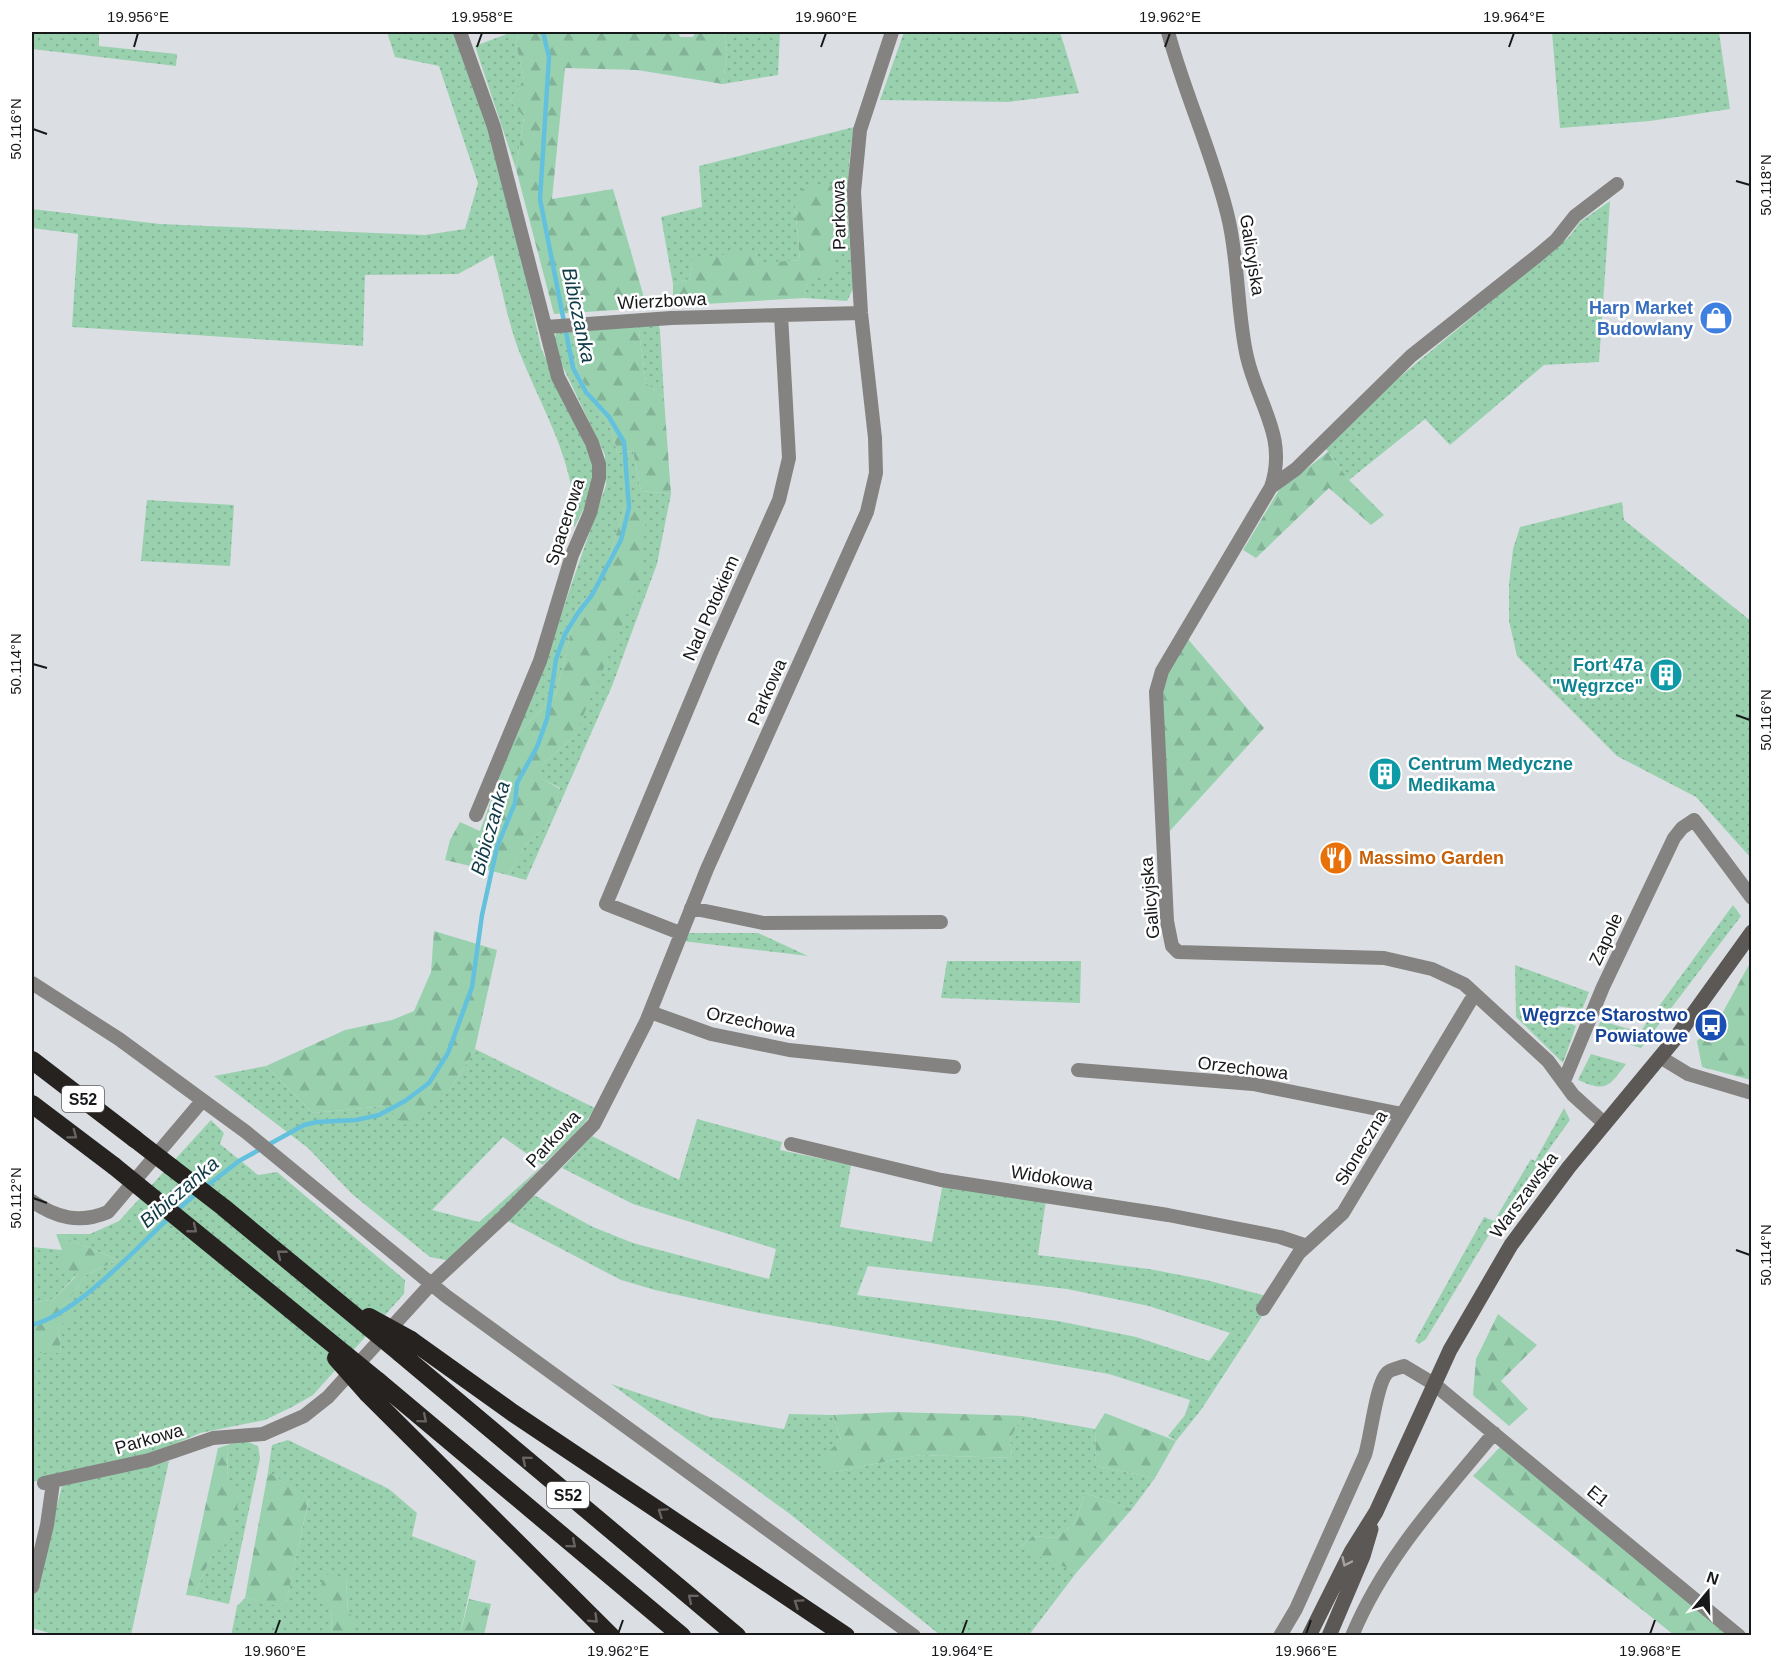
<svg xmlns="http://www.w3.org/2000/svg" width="1783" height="1667" font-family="Helvetica,sans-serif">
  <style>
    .grass { fill: url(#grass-dots); fill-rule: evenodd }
    .forest { fill: url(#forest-firs) }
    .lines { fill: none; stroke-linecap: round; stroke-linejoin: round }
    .stream { stroke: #63c1de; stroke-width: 4.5 }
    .minor { stroke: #858381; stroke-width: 14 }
    .secondary { stroke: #5b5856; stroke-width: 15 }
    .motorway { stroke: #262220; stroke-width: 18 }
    .motorway-bridge { stroke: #262220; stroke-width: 18 }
    .oneway { stroke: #676463 }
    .oneway2 { stroke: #a5a3a2 }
    .ticks { fill: none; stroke: #17181a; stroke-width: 2 }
    .labels { text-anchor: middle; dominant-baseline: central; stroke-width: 5; stroke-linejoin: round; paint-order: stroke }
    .shield { fill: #fff; stroke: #5d5d5f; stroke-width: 1.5 }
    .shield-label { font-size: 16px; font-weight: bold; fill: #17181a }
    .street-label { font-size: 18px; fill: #17181a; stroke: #fff }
    .shop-label { font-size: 18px; font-weight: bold; fill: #366cbe; stroke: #fff; text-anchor: end }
    .culture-label { font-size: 18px; font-weight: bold; fill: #0d838f; stroke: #fff; text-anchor: end }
    .food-label { font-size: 18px; font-weight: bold; fill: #c56008; stroke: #fff; text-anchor: start }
    .transit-label { font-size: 18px; font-weight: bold; fill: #164399; stroke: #fff; text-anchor: end }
    .water-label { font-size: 20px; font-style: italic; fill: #0f3b47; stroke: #fff }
    .neatline { fill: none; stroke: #17181a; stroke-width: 2 }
    .ticks-label { font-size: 15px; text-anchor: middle; fill: #17181a }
  </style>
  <defs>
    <pattern id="grass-dots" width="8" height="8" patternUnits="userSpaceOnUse" patternTransform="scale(1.5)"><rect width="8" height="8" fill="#99d1af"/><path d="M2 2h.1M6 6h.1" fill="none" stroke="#83b396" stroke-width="1.8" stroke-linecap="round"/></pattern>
    <pattern id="forest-firs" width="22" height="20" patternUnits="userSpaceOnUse" patternTransform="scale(1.5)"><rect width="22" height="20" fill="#99d1af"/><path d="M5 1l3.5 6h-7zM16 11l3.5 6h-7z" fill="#83b396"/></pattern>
  </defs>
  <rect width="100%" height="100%" fill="#dbdfe3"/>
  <path class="grass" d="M32 32H99V46L177 54 176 66 32 49Z
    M387 32H453L488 123 509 199 541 348 595 467 592 492 574 528C578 460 537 403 515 340 506 313 501 283 493 255L458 274 365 275 363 346 72 327 78 234 32 228V209L160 224 425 235 465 229 478 183 439 66 395 57Z
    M512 32H519L516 44 524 79 510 101 524 117 516 169 475 46Z
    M724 32H780L778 75 723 84 727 52Z
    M904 32H1060L1079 93 1008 102 880 100Z
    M1552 32H1719L1730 109 1650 121 1560 128Z
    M854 127C844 181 849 234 853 289L847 301 804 298 808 283 795 205 800 260 758 264 756 252 693 259 690 279 673 284 661 217 702 207 699 166Z
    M1610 201 1599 362 1544 365 1450 445 1425 419 1349 480 1326 449 1390 385 1569 237 1580 222Z
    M658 323 660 330 664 398 646 383 638 324Z
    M572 330 577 371 613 433 617 453 633 451 641 491 671 494 657 564 612 686 526 880 508 875 525 846 546 827 560 788 536 776 546 761 574 737 625 505 602 581 577 607 556 694 513 739 532 698 606 485 605 455 553 346 556 333Z
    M147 500 234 505 230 566 141 561Z
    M1622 502 1624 520 1751 621V858L1696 797 1617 756 1517 656 1509 621V584L1513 549 1520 527Z
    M1733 905 1741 916 1641 1048 1595 1033 1601 1021 1640 1032Z
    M689 933H758L808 956 682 941Z
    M947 961H1081L1080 1003 941 998Z
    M1515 965 1589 992 1582 1010 1558 1006 1553 1016 1576 1026 1563 1063 1516 1017Z
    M475 1049 595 1108C582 1130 561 1146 543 1165 511 1199 485 1230 450 1261L430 1257 352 1194 308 1148 214 1076 266 1066 313 1113 385 1106 449 1092ZM503 1137 543 1165 479 1222 432 1210Z
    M1591 1054 1626 1064C1608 1088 1606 1092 1578 1080Z
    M1564 1108 1570 1120 1496 1223 1426 1339 1419 1344 1415 1341 1484 1217 1494 1221 1531 1159 1535 1161Z
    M697 1119 782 1142 780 1150 851 1165 840 1227 932 1242 943 1183 1046 1200 1038 1255 1149 1269 1206 1280 1274 1298 1201 1410 1176 1441 1168 1436 1185 1415 1190 1400 1109 1374 759 1313 655 1290 621 1280 504 1219 532 1194 593 1227 633 1243 769 1279 776 1249 633 1204 562 1168 592 1136 679 1180ZM868 1266 1067 1289 1149 1306 1230 1333 1209 1361 1136 1337 1058 1321 857 1295Z
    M211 1120 224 1133 220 1144 258 1175 277 1172 405 1280 404 1294 313 1395 292 1407 265 1420 200 1433 145 1457 32 1482V1353H61L58 1325 65 1305 86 1275 118 1260 56 1234H90L119 1221Z
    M32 1247 62 1250 77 1274 54 1299 32 1303Z
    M611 1384 710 1417 784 1429 789 1414 833 1415 841 1440 833 1472 920 1455 1012 1458 1010 1439 1022 1416 1095 1429 1096 1466 1155 1478 1132 1509 1085 1493 1074 1524 1056 1538 1033 1536 1020 1547 1077 1572 1029 1635H940L790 1514Z
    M244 1440 258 1446 260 1458 229 1604 194 1596 211 1557 230 1539 227 1445Z
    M288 1440 389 1489 417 1513 412 1536 476 1561 460 1635H345L353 1631 348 1612 346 1577 331 1608 332 1635 231 1636 237 1606 245 1598 285 1607 309 1499 268 1472 272 1445Z
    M169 1461 131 1635H56L32 1628V1601L62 1486Z"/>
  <path class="forest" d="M519 32H678L680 37H693L695 32H724L727 52 723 84 637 70 565 68 552 199 613 189 647 308 554 314 516 169 524 117 510 101 524 79 516 44Z
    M839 184 832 271 808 283 804 298 673 306V284L690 279 693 258 756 251 758 263 800 260 795 205 802 189Z
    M638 324 646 383 664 398 671 494 641 491 633 451 617 453 613 433 577 371 572 330Z
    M1328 452 1349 480 1384 515 1371 525 1329 488 1256 558 1243 550 1279 490Z
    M625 505 635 506 646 518 640 583 574 737 546 761 537 776 560 789 546 827 525 846 508 875 445 860 450 840 460 822 480 831 513 739 556 694 577 607 602 581Z
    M1187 638 1264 728 1168 833 1160 692 1166 673Z
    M434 931 497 950 475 1049 449 1092 405 1125 385 1106 313 1113 266 1066 345 1030 392 1020 414 1011 431 972Z
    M1751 961V1080L1702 1067 1697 1041 1718 1021Z
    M56 1234 118 1260 86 1275 65 1305 79 1319 58 1325 61 1353H32V1303L54 1299 77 1275 61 1265 62 1250Z
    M1498 1314 1537 1345 1501 1381 1528 1409 1509 1426 1473 1395 1476 1359Z
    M896 1412 1022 1416 1010 1439 1012 1458 920 1455 833 1472 819 1460 841 1440 833 1415Z
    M1105 1413 1176 1441 1155 1478 1096 1466 1095 1429Z
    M227 1445 228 1480 241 1489 230 1540 211 1557 194 1596 186 1595 218 1448Z
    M1500 1447 1731 1635H1674L1473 1476Z
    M268 1472 309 1498 285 1608 245 1598Z
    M1085 1493 1132 1509 1077 1572 1019 1548 1033 1536 1056 1538 1074 1524Z
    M324 1574 346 1577 348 1612 357 1621 353 1631 345 1635H332L331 1608 319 1595Z
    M469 1599 491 1604 484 1635H460Z"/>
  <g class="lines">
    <path class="stream" d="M204 1188 239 1161 304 1125 317 1122 356 1120 379 1115 405 1101 429 1083 448 1053 472 987 482 915 497 847 515 803 517 783 537 747 547 719 556 659 565 634 578 613 592 595 621 540 629 508 624 442 609 417 586 392 573 368 540 199 549 57 543 32
      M176 1211 197 1193
      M32 1325C78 1313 134 1250 170 1217"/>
    <path class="minor" d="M460 32 494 127 558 377 592 443 599 464V478L590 513 572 555 540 661 476 815
      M1168 32C1185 95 1213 154 1228 217 1239 262 1237 314 1247 357 1258 405 1288 437 1271 487L1162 671 1156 692 1167 921 1172 946 1178 952 1384 958 1432 969 1464 984 1548 1061 1573 1095 1604 1123
      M546 327 671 318 861 313
      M1271 487 1296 469 1411 356 1537 256 1556 240 1575 216 1617 184
      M691 908 763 923 941 922
      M680 933 606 904 710 655 779 500 789 458 781 315
      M32 983 119 1039 246 1132 446 1296 914 1636
      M650 1012 711 1034 789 1050 954 1067
      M1660 1057 1688 1074 1752 1093
      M1078 1070 1253 1084 1402 1114
      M1564 1081 1603 987 1674 838 1682 828 1694 820 1752 898
      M791 1144 941 1180 1168 1215 1280 1237 1307 1246
      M32 1201C56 1218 80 1224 108 1212L202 1101
      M1263 1309 1299 1253 1343 1213 1474 995
      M44 1483 149 1460 213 1438 263 1434 304 1416 328 1397 432 1283 505 1215 594 1124 646 1022 707 869 867 512 876 473 875 438 861 313 854 192 860 130 892 32
      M32 1587 47 1525 53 1483
      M1280 1636 1296 1609 1365 1455C1371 1436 1376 1384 1387 1373 1390 1369 1399 1368 1404 1366L1434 1384 1739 1636
      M1352 1636C1384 1558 1441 1497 1494 1433"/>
    <path class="secondary" d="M1309 1636 1351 1552 1376 1512 1450 1350 1511 1245 1569 1167 1675 1039 1752 932
      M1329 1636 1363 1556 1371 1529"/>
    <path class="motorway" d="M32 1060 135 1139
      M32 1104 114 1166
      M411 1340 513 1413 846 1636
      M400 1353 737 1636
      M378 1381 682 1636
      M367 1393 611 1636"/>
    <path class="motorway-bridge" d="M135 1139 223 1207 400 1353
      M114 1166 378 1381
      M369 1317 411 1340
      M336 1358 367 1393"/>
  </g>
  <defs><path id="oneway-chevron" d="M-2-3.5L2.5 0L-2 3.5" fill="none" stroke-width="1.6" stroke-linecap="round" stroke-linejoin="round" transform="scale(1.5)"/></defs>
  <g class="oneway">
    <use href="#oneway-chevron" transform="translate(73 1135) rotate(37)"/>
    <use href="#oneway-chevron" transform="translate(193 1229) rotate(39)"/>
    <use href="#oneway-chevron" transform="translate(281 1254) rotate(-141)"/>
    <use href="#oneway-chevron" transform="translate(423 1419) rotate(40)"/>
    <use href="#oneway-chevron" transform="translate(526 1460) rotate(-140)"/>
    <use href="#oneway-chevron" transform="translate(662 1512) rotate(-146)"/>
    <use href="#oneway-chevron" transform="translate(572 1544) rotate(40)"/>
    <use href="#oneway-chevron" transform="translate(692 1598) rotate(-140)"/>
    <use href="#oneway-chevron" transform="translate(798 1603) rotate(-146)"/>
    <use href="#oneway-chevron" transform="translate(594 1619) rotate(44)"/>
  </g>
  <use class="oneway2" href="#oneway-chevron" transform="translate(1346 1562) rotate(115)"/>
  <path class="ticks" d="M134 47 138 33M477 47 482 33M821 47 826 33M1165 47 1170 33M1509 47 1514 33M33 129 47 134M1736 181 1750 185M33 664 47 668M1736 715 1750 720M33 1198 47 1203M1736 1250 1750 1255M275 1634 280 1620M618 1634 623 1620M962 1634 967 1620M1306 1634 1311 1620M1650 1634 1655 1620"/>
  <defs>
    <symbol id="shop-disc" viewBox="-11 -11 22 22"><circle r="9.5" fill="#3f7fe0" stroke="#fff"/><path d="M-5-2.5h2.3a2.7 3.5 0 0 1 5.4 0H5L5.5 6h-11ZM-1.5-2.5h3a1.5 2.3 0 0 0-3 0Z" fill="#fff"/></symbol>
    <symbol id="building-disc" viewBox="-11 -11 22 22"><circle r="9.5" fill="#0f9aa8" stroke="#fff"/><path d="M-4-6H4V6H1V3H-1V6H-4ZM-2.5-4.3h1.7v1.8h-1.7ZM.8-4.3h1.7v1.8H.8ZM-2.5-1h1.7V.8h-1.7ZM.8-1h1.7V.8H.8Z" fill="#fff"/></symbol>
    <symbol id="restaurant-disc" viewBox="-11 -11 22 22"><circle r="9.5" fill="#e8710a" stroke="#fff"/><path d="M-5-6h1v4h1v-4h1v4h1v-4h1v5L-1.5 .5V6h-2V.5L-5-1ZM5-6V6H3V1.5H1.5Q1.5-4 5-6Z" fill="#fff"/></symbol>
    <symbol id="bus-disc" viewBox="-11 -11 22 22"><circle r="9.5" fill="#1a4fb4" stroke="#fff"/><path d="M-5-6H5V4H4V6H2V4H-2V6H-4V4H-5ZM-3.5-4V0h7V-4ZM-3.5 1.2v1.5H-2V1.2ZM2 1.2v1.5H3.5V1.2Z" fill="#fff"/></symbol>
  </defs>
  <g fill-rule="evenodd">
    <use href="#shop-disc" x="1697" y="299" width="38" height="38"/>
    <use href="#building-disc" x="1647" y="656" width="38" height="38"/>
    <use href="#building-disc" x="1366" y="755" width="38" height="38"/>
    <use href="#restaurant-disc" x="1317" y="839" width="38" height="38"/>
    <use href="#bus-disc" x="1692" y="1006" width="38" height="38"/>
  </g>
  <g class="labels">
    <g class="shield">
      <rect x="62" y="1086" width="42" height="26" rx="4.5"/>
      <rect x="547" y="1482" width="42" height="26" rx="4.5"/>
    </g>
    <g class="shield-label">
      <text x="83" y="1099">S52</text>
      <text x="568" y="1495">S52</text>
    </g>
    <g class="street-label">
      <text transform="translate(839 215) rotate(-91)">Parkowa</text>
      <text transform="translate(1252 255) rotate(81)">Galicyjska</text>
      <text transform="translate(662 301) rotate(-3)">Wierzbowa</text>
      <text transform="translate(565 522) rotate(-72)">Spacerowa</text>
      <text transform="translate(711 608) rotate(-66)">Nad Potokiem</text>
      <text transform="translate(767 692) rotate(-66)">Parkowa</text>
      <text transform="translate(1150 898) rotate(-95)">Galicyjska</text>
      <text transform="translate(1606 939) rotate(-65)">Zapole</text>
      <text transform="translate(751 1022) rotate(12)">Orzechowa</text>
      <text transform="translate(1243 1068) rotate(7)">Orzechowa</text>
      <text transform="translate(553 1139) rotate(-47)">Parkowa</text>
      <text transform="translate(1361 1148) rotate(-59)">Słoneczna</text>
      <text transform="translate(1052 1178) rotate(9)">Widokowa</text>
      <text transform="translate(1524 1195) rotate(-54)">Warszawska</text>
      <text transform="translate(149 1439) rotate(-16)">Parkowa</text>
      <text transform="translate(1598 1496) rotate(40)">E1</text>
    </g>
    <g class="shop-label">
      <text x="1693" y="308">Harp Market<tspan x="1693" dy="21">Budowlany</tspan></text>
    </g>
    <g class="culture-label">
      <text x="1643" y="665">Fort 47a<tspan x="1643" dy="21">"Węgrzce"</tspan></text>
      <text x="1408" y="764" text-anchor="start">Centrum Medyczne<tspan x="1408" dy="21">Medikama</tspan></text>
    </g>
    <g class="food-label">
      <text x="1359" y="858">Massimo Garden</text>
    </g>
    <g class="transit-label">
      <text x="1688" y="1015">Węgrzce Starostwo<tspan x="1688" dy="21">Powiatowe</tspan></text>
    </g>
    <g class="water-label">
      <text transform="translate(579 315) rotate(78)">Bibiczanka</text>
      <text transform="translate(490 828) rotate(-74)">Bibiczanka</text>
      <text transform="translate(179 1192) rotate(-41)">Bibiczanka</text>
    </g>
  </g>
  <rect width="1783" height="1667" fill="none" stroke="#ffffff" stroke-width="66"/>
  <g transform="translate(1708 1592) rotate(19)" stroke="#ffffff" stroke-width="4.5" paint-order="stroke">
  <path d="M0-4.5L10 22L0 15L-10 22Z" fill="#17181a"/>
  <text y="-9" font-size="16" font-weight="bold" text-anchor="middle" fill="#17181a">N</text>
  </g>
  <rect x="33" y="33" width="1717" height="1601" class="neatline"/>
  <g class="ticks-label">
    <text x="138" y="22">19.956°E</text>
    <text x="482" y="22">19.958°E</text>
    <text x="826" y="22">19.960°E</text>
    <text x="1170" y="22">19.962°E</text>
    <text x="1514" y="22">19.964°E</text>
    <text transform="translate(16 129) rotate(-90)" y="5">50.116°N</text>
    <text transform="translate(1766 185) rotate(-90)" y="5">50.118°N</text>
    <text transform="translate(16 664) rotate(-90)" y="5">50.114°N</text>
    <text transform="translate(1766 720) rotate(-90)" y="5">50.116°N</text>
    <text transform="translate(16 1198) rotate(-90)" y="5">50.112°N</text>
    <text transform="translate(1766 1255) rotate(-90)" y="5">50.114°N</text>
    <text x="275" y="1656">19.960°E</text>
    <text x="618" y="1656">19.962°E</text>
    <text x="962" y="1656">19.964°E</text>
    <text x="1306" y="1656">19.966°E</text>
    <text x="1650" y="1656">19.968°E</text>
  </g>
</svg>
